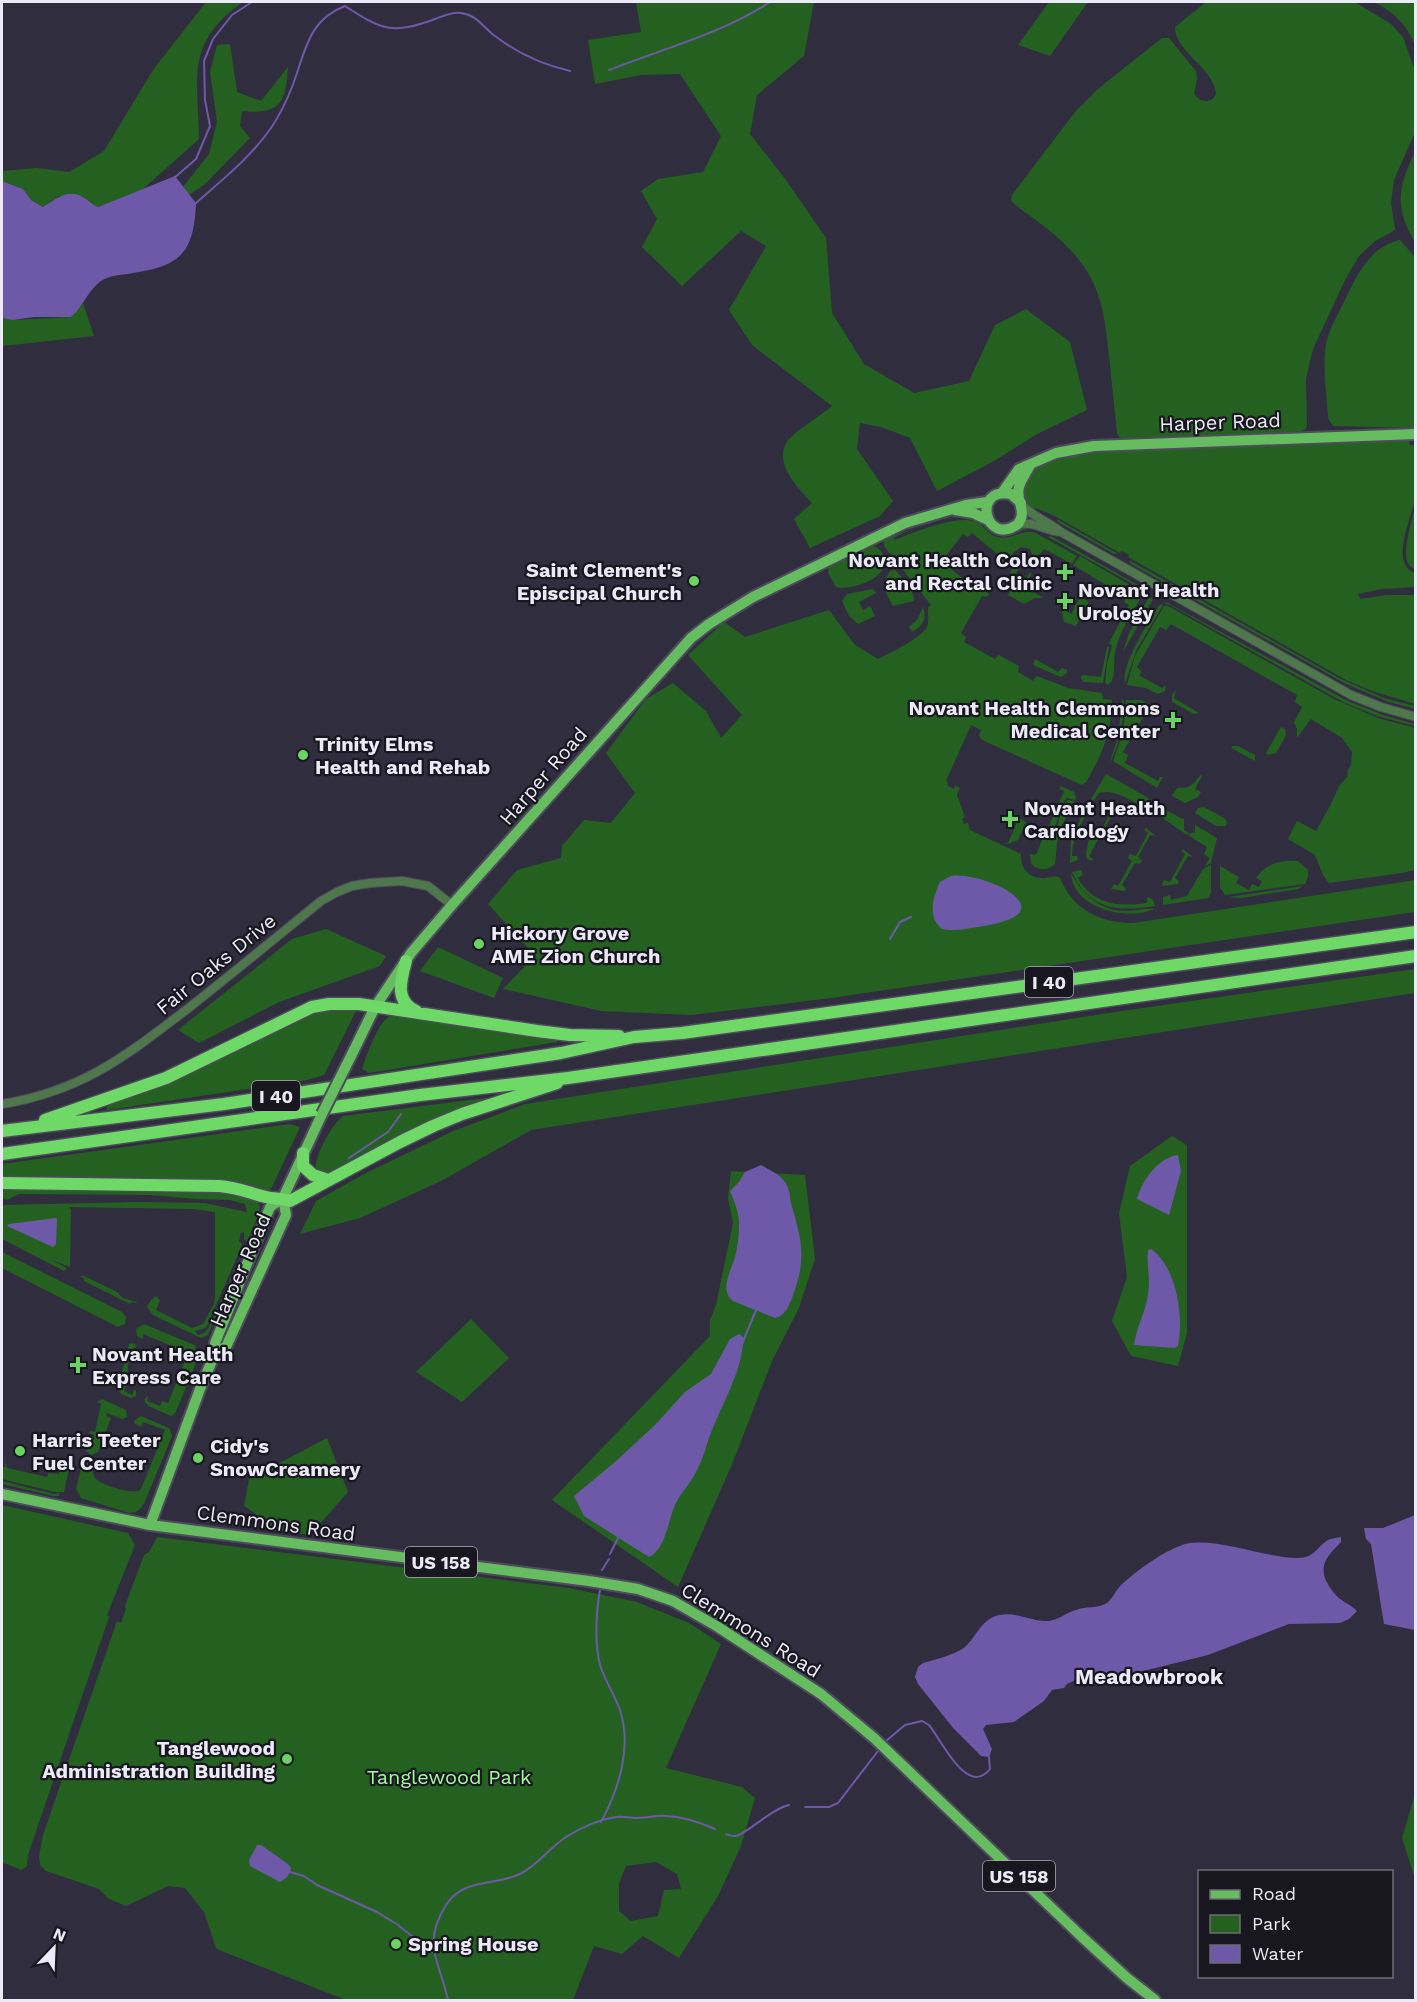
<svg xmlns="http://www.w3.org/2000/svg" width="1417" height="2002" font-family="'Work Sans',sans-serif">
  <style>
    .green { fill: #246121; fill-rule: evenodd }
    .water { fill: #6e59a8 }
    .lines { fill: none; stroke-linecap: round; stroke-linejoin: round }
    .stream { stroke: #6e59a8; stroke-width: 2 }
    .minor-casing { stroke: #4e4b5c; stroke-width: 10 }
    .major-casing { stroke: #4e4b5c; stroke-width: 14 }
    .highway-casing { stroke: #4e4b5c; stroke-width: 15 }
    .minor { stroke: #4e774b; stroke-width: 8 }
    .major { stroke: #66bd60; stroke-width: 10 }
    .highway { stroke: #6ed967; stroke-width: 12 }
    .major-bridge-casing { stroke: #4e4b5c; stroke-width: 14; stroke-linecap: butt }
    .major-bridge { stroke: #66bd60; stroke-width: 10 }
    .poi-dot { fill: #6ad363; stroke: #18161f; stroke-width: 2 }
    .labels { text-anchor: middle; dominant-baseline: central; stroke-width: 4.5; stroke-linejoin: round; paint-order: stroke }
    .shield { fill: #18161f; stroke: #acaab6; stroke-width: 1.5 }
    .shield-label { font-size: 18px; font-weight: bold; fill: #eceaf6 }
    .street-label { font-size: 20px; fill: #eceaf6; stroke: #18161f }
    .poi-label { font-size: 20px; font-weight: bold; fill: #eceaf6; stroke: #18161f; text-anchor: start }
    .park-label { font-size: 20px; fill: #a2f99b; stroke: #18161f }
    .neighbourhood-label { font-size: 21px; font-weight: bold; fill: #eceaf6; stroke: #18161f }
  </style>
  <rect width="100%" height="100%" fill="#302d3f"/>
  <path class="green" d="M206 2H243C185 42 198 77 199 139L143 189 98 207 90 203 82 196H59L43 207 31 200 23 189 2 181V171L37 168 69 172 104 151 153 70Z
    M636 2H814L804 56 757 95 750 134 786 180 826 238 832 313 864 364 914 393 969 381 995 325 1026 309 1070 342 1087 410 1037 434 994 461 937 491 910 438 881 427 860 423 857 449 893 501 880 516 810 548 794 519 812 503C798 488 773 464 787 442 793 432 822 415 832 406L752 345 729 310 766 246 741 231 682 286 642 247 657 219 641 191 658 179 703 172 721 136 680 74 641 75 595 84 588 40 641 32Z
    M1049 2H1088L1050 56 1018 45Z
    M1206 2H1355L1391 24 1403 37 1415 71V132L1394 180 1391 203 1395 229 1392 232 1375 241 1359 256 1345 280 1313 349 1306 379 1307 424 1306 429 1301 431 1247 436 1125 439 1119 437 1117 433C1115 410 1112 388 1110 365 1105 321 1104 288 1074 254 1057 234 1035 220 1014 204L1011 200 1012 195 1075 112 1099 88 1162 38H1169L1196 71 1197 79 1194 94C1200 101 1205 103 1213 99L1216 94C1215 69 1174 51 1175 27Z
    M1374 2H1415V45C1406 24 1394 12 1374 2Z
    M230 44 237 92 261 101 288 67C286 103 280 115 242 111L240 126 250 138 205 184 189 195 183 187 209 154 217 122 210 72 217 45Z
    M1415 152V242C1394 208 1398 187 1415 152Z
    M1400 240 1415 257V428L1333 426 1328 418C1327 397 1323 373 1325 352 1326 336 1334 322 1341 308 1354 282 1367 247 1400 240Z
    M83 303 94 336 2 346V318L14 320 71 317Z
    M1351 441H1409L1410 445H1415C1415 462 1417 480 1415 497 1413 517 1388 563 1415 573V587L1382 589 1358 594 1360 599 1387 595H1415V704L1372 691 1346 680 1128 557 1129 555 1122 551 1120 553 1053 515 1035 508 1033 512 1024 503 1022 485C1025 481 1027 477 1031 473 1046 458 1088 454 1109 451Z
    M1415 508V569C1413 568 1409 566 1408 563 1402 553 1412 519 1415 508Z
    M968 516C996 519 986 545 1024 527L1028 529C1014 531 1002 541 989 529 984 525 981 520 974 518 951 513 913 528 894 538L895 540C913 533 957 514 976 522 985 526 988 535 998 537 1012 540 1021 530 1034 532L1077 556 1072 564 1044 549 1040 554 1033 556 1030 549 1021 547 1014 552 1006 564 1003 565 998 562 1001 557 972 533 968 537 963 534 945 557 948 561 946 565 980 592 984 588 989 594 987 597 982 596 961 633 966 637 964 642 995 659 999 655 1019 666 1018 672 1033 681 1037 676 1068 688 1102 693 1103 699 1112 700C1111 734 1103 753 1086 782L1082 785 982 740 979 736 981 730 971 725 946 781 948 782 947 785 954 789 955 785 960 788 957 795 965 817 962 819 964 824 968 823 970 830 1021 854C1020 866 1027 877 1040 878 1047 879 1052 875 1059 877 1062 881 1063 885 1066 890 1081 914 1106 923 1133 923L1416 880 1415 912 831 998 691 1015 601 1011 503 989 535 956 488 904 517 870 561 858 562 846 584 820 611 823 635 793 606 753 646 699 673 683 706 711 721 738 742 715 688 655 724 622 745 637 829 610 855 645 878 659C890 653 921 638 927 627 929 621 928 614 928 607L931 605 884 546 883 540 934 521Z
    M1057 519 1064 523 1118 554H1114L1058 522Z
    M1051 536 1138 585 1142 589 1048 537Z
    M873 545C908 566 861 592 836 587L828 573 829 565Z
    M1022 554 1025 558 1015 575 1011 576 1010 572Z
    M1080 556 1142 592V596C1131 614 1119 632 1115 653 1113 663 1117 679 1108 685L1105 683 1107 664 1112 646 1109 643 1129 605 1124 602 1126 597 1073 565Z
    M1129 560 1339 678 1384 698 1415 706V709L1389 702 1346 684 1131 564Z
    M895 570C903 578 914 589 914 601L893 606C885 591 880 587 890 571Z
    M1029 573 1032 574 1024 587 1044 598H1035L1024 604 1008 595 1012 588 1024 582Z
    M873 589 876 593 859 602 863 610 870 606 875 616 858 624 849 616 842 601 847 594Z
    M1080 597 1089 602 1076 626 1064 622 1061 608 1071 614Z
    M1149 597 1153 599 1123 652 1129 633Z
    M1166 602 1348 701 1386 716 1415 724V726L1377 716 1343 702 1170 605 1165 604Z
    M1160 604 1163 605 1137 649 1125 683C1121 664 1149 621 1160 604Z
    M1164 606H1168L1334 699 1378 718 1415 728V870L1402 873 1329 883 1323 875 1315 855 1288 839 1297 821 1316 831 1331 804 1339 786 1347 777 1348 770 1351 765 1352 752 1342 738 1311 719 1297 738V729L1294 722 1302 707 1295 702 1297 695 1171 624 1166 630 1160 627 1137 667 1141 671 1140 676 1162 688 1166 685 1165 691 1158 694 1146 688 1127 685 1135 656Z
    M923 607C927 619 923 626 912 632L909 627 917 620Z
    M1107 647H1109L1103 683 1083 682 1081 678 1082 675 1101 677Z
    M1035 659 1058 672 1062 668 1067 670V673L1061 677 1033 665Z
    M1176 690 1174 698 1199 713 1194 714 1172 702V695Z
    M1122 700H1124C1123 723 1121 743 1109 764L1118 738Z
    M1126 700H1142L1155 707 1153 711 1148 709 1123 752 1128 755 1125 763 1158 781 1160 777H1163L1157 788 1113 761 1123 733Z
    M1281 727 1285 729 1286 735 1276 753 1268 755 1266 753Z
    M1232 746H1238L1255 755V761L1231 748Z
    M1106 774 1150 799 1145 809C1131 801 1116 788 1099 793L1089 807 1087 806Z
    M1200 775 1202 776 1195 789 1201 792 1198 797 1185 803 1172 796 1177 788C1190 788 1194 785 1200 775Z
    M1060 786 1074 792 1076 798 1075 800 1067 798C1057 807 1061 823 1051 830L1048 828 1064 791 1060 789Z
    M1068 800 1075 801 1060 829 1057 843 1055 864C1048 871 1037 871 1031 863L1030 854 1036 855 1046 830 1053 832C1062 823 1058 808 1068 800Z
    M1107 807 1119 814 1113 813 1089 856 1093 859 1092 861 1087 859 1086 853 1089 839 1096 840 1111 812 1107 810Z
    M1204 807 1224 818 1227 822 1226 826H1216L1195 813 1198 808Z
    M1086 808 1089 810C1080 825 1072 838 1072 856H1077L1078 860 1070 863 1071 838Z
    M1165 809 1182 819 1184 818V830L1189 833 1187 835 1161 817Z
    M1019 818 1026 822 1018 840 1008 844 1003 843H1008Z
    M1195 825 1217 838 1211 863 1204 867 1210 858 1204 854 1207 847 1189 836 1190 833H1195Z
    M1146 828 1156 836 1150 835 1138 857 1142 861 1139 864 1135 863 1122 885 1126 888 1125 891 1111 889 1114 884 1118 886 1132 861 1128 858 1130 854 1136 856 1148 833 1144 830Z
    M1183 849 1193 857 1188 856 1175 878 1179 881 1178 884 1162 886 1164 880 1170 882 1185 854 1181 851Z
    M1298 861 1308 870V877L1305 884 1225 895 1220 887V866L1239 877 1236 883 1249 890 1252 884 1259 887 1262 881 1256 878C1266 863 1281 860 1298 861Z
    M1211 865V893L1208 898 1163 905V897L1170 895 1171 900 1187 896 1203 869Z
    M1081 870 1083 875 1078 878C1093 905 1120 907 1147 903V898L1149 897 1153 900 1155 906C1118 912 1089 910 1072 872Z
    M1071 873C1083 895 1100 911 1127 911 1136 911 1147 908 1154 909 1128 922 1072 908 1071 873Z
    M1303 886 1298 889 1241 898 1229 897Z
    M326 929 386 956 380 966 279 1002 199 1043 178 1030 292 939Z
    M438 947 503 978 494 998 420 971Z
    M1415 969V993L531 1130 441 1181 360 1218 300 1234 316 1201 364 1174 451 1132 525 1104 1122 1011Z
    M355 1008 356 1011 324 1075 307 1080 107 1110V1105L158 1087 195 1071 291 1021 320 1010Z
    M392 1015 556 1039 557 1042 369 1073 362 1069C367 1055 378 1020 392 1015Z
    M486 1098 487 1101 342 1168C333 1171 325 1176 316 1169 313 1158 333 1123 343 1116Z
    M290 1124 300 1127 272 1187 267 1192 159 1181 2 1177V1164Z
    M1172 1136 1187 1145V1333L1178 1366 1131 1356 1112 1321 1127 1277 1119 1213 1130 1166Z
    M731 1171 805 1175 815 1259 799 1308 772 1361 733 1462 678 1587 552 1500 710 1336V1320L716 1305 733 1223 728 1198Z
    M2 1189 208 1190 249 1195 255 1199 260 1206 258 1216 208 1335 201 1338 153 1315 147 1307 151 1300 156 1296 160 1300 156 1310 192 1328 203 1324 214 1304 215 1296V1212L193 1209 69 1207 71 1210 70 1267 49 1259 67 1268 64 1271 2 1239V1205L138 1202 205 1203 247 1212 245 1204 230 1200 196 1199 151 1195 19 1194 7 1200 2 1198ZM241 1232 244 1233V1239L247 1242 208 1329 204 1333 198 1335 195 1331 206 1328 241 1248 242 1244 239 1241Z
    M2 1252 122 1312 126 1317 125 1324 118 1327 2 1268Z
    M82 1275 117 1292 123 1298 137 1302 136 1303 132 1302 130 1304 84 1281V1278L81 1277Z
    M471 1319 509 1358 462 1402 416 1372Z
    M144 1324 192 1344 196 1346 195 1348 199 1353 198 1358 175 1414 171 1416 148 1406 144 1400 148 1395 147 1401 160 1406 162 1401 168 1403 185 1361 181 1358 183 1352 175 1349 174 1352 172 1346 143 1334V1339L137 1336 136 1329Z
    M133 1343 137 1347 134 1348 128 1364 127 1384 124 1391 132 1395 134 1390H136V1396L131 1398 121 1394 118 1389 128 1347 129 1344Z
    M102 1399 126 1410 127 1417 122 1419 107 1413 106 1416 111 1418 98 1452 91 1455 86 1451 87 1449H91L94 1435 89 1433 90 1431 95 1432 101 1404 97 1402Z
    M141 1416 169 1428 172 1436 144 1504 142 1505V1507L136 1512 129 1513 81 1498 76 1489 81 1468 87 1463 92 1465C93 1470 92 1475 96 1479 103 1486 129 1493 139 1491L141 1489 165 1430 143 1422 141 1427 134 1423 135 1420Z
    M327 1438 348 1492 310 1535 280 1531 244 1506 249 1479Z
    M64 1459 68 1460 70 1464 64 1492H55L2 1479V1467H5L6 1462 7 1468 47 1477 49 1471V1473L59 1474Z
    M2 1481 54 1494 60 1493 59 1496H53L2 1484Z
    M2 1505 128 1533 135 1545 107 1615 109 1617 28 1855 27 1866 21 1870 2 1862Z
    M157 1537 569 1588 637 1602 689 1623 721 1644 666 1768 742 1787 755 1798 741 1846 718 1896 679 1958 643 1936 622 1954 594 1946 573 2000H346L219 1950 216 1948 204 1912 185 1888 168 1886 126 1906 109 1899 99 1889 46 1871 40 1865 39 1856 43 1835 117 1621 121 1623 126 1609 125 1606 144 1555 149 1552ZM656 1862 677 1874 681 1889 664 1890 658 1916 631 1921 619 1911V1883L626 1866Z
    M1415 1794V1879L1402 1838Z"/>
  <path class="water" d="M175 176 196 203C194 252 181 266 133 273 123 275 110 275 101 281 88 290 83 307 71 317H34L13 320 2 318V181L23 189 31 200 43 207C54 200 67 189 81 196 87 199 91 204 98 207Z
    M951 876C983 871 1071 912 984 926 969 928 956 932 942 929 927 917 933 897 940 882Z
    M1178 1155 1181 1171 1169 1215 1137 1199C1142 1181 1157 1158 1178 1155Z
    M761 1165C769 1170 779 1174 784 1181 789 1186 790 1196 791 1203 802 1241 807 1259 792 1298 789 1306 785 1316 775 1318L733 1301C719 1290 731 1271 735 1257 738 1247 739 1234 739 1223 739 1212 734 1201 730 1191L739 1182 745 1172Z
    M56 1218 57 1219 56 1244 53 1247 7 1226 9 1224Z
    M1151 1249C1177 1267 1184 1317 1178 1346L1174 1348 1134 1345C1136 1328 1146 1311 1148 1294 1151 1279 1146 1264 1148 1250Z
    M739 1334 743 1337C744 1372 717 1411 707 1444 704 1454 700 1465 695 1474 689 1485 680 1494 675 1505 668 1520 666 1549 649 1557L584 1516 574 1496 615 1462 655 1425 685 1392 711 1374 730 1339Z
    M1415 1515V1630L1384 1624 1371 1544 1366 1539 1364 1528H1383Z
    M1341 1537V1542C1323 1560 1316 1570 1334 1593 1340 1601 1350 1604 1357 1611L1349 1619 1340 1623 1289 1624 1208 1655 1123 1676H1084L1067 1684 1064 1688 1052 1690 1044 1701 1014 1722 986 1725 983 1729 992 1749 989 1757 981 1756 954 1729 918 1684 915 1677 918 1667 923 1663C934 1660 957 1654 965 1647 975 1638 980 1623 993 1617 1011 1609 1029 1621 1046 1621 1058 1621 1065 1613 1076 1610 1085 1606 1098 1609 1107 1603 1113 1598 1116 1590 1121 1585 1138 1570 1160 1553 1182 1545 1211 1535 1264 1558 1298 1558 1314 1558 1317 1547 1328 1540 1332 1538 1337 1538 1341 1537Z
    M257 1845H261L288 1864 291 1868C290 1875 286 1879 280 1882L250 1866 249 1860Z"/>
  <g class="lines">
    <path class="stream" d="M609 70C662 49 721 34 770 2
      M173 179 196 159 210 126 205 100 204 61 213 39 232 15 252 2
      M196 203C222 180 251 157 271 128 279 116 287 100 292 87 305 54 307 20 345 6 382 30 392 35 435 19 443 16 453 11 461 13 477 15 483 27 495 36 517 53 544 65 570 71
      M890 939 900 922 911 917
      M349 1158 388 1132 401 1114
      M742 1344 756 1310
      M610 1554 618 1538
      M602 1570 609 1559
      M600 1590C596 1612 594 1646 601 1668 606 1682 615 1696 620 1710 632 1747 619 1789 601 1822
      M886 1741 905 1725 922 1721 929 1725C941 1739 967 1798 990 1769L989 1757
      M805 1807H829L838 1803 878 1751
      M726 1834C727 1835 733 1836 735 1836 745 1836 770 1809 789 1805
      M290 1872 304 1876 317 1885 377 1912 398 1925 432 1952
      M448 2000C440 1962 421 1945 446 1905 463 1878 495 1886 520 1874 538 1865 549 1848 566 1837 580 1828 600 1819 617 1817 623 1816 629 1818 635 1818 646 1818 656 1815 667 1816 684 1817 699 1822 715 1829"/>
    <defs>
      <path id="minor" d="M1022 505C1033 517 1049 522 1061 532L1351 695 1381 707 1416 717
        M1018 524C1034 521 1046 531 1061 532
        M2 1104C83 1091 127 1055 190 1007 234 972 278 936 321 901L337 892 352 886 370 883 402 881 428 886 452 905"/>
      <path id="major" d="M1002 493 1019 469 1056 453 1094 446 1416 434
        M1021 503 1011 494C971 486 985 548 1018 524 1028 511 1015 501 1019 487 1021 479 1027 472 1030 465
        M955 510 973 513 988 520
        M354 1050 375 1007 411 953 452 905 691 638 709 624 753 597 905 523 966 505 988 502
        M216 1351 226 1347 286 1215 283 1198
        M2 1494 150 1525 589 1581 638 1589 673 1601 718 1627 821 1694 874 1738 1082 1937 1127 1978 1155 2000
        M150 1525 200 1389 216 1351 215 1343 270 1207 283 1198 322 1114"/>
      <path id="highway" d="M406 961C401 980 394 1001 416 1011
        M45 1120 166 1078 312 1007 329 1004H359L537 1031 570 1035 619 1036
        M2 1131 224 1104 561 1053 634 1037 682 1033 1416 932
        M303 1153V1166L313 1175 328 1180
        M2 1154 420 1095 568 1078 1416 956
        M2 1183 219 1186C236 1187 250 1193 266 1197 274 1199 282 1198 290 1201L400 1142 433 1126 462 1114 557 1083"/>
    </defs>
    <use href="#minor" class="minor-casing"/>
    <use href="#major" class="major-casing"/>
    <use href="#highway" class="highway-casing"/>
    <use href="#minor" class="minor"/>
    <use href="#major" class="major"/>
    <use href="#highway" class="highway"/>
    <defs>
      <path id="major-bridge" d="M322 1114 354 1050"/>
    </defs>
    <use href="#major-bridge" class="major-bridge-casing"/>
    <use href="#major-bridge" class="major-bridge"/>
  </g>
  <g class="poi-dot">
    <path d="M1062 563h6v6h6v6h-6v6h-6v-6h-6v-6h6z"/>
    <circle cx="694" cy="581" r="6"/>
    <path d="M1062 592h6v6h6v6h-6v6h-6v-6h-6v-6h6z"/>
    <path d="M1170 711h6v6h6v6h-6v6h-6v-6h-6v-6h6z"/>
    <circle cx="303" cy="755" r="6"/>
    <path d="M1007 810h6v6h6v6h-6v6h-6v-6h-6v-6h6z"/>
    <circle cx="479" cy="944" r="6"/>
    <path d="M75 1356h6v6h6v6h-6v6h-6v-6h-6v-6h6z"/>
    <circle cx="20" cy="1451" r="6"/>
    <circle cx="198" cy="1458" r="6"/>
    <circle cx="287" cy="1759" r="6"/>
    <circle cx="396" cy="1944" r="6"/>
  </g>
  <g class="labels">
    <g class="shield">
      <rect x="1025" y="967" width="48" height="30" rx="4.5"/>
      <rect x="252" y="1081" width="48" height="30" rx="4.5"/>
      <rect x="405" y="1547" width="72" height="30" rx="4.5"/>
      <rect x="983" y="1861" width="72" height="30" rx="4.5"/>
    </g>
    <g class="shield-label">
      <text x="1049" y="982">I 40</text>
      <text x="276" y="1096">I 40</text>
      <text x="441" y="1562">US 158</text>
      <text x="1019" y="1876">US 158</text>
    </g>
    <g class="street-label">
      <text transform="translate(1220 422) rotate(-2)">Harper Road</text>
      <text transform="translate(543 776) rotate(-49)">Harper Road</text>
      <text transform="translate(216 964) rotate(-39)">Fair Oaks Drive</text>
      <text transform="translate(240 1270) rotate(-66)">Harper Road</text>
      <text transform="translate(276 1523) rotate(8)">Clemmons Road</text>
      <text transform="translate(751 1630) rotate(32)">Clemmons Road</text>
    </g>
    <g class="poi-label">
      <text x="1052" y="560" text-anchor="end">Novant Health Colon<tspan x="1052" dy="23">and Rectal Clinic</tspan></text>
      <text x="682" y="570" text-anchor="end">Saint Clement's<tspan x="682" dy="23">Episcipal Church</tspan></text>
      <text x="1078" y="590">Novant Health<tspan x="1078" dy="23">Urology</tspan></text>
      <text x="1160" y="708" text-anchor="end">Novant Health Clemmons<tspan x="1160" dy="23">Medical Center</tspan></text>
      <text x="315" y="744">Trinity Elms<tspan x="315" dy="23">Health and Rehab</tspan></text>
      <text x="1024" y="808">Novant Health<tspan x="1024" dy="23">Cardiology</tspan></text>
      <text x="491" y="933">Hickory Grove<tspan x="491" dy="23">AME Zion Church</tspan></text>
      <text x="92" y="1354">Novant Health<tspan x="92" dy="23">Express Care</tspan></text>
      <text x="32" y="1440">Harris Teeter<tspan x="32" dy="23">Fuel Center</tspan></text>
      <text x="210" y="1446">Cidy's<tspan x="210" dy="23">SnowCreamery</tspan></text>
      <text x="275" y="1748" text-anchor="end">Tanglewood<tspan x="275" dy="23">Administration Building</tspan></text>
      <text x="408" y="1944">Spring House</text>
    </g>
    <g class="park-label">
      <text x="449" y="1777">Tanglewood Park</text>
    </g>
    <g class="neighbourhood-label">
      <text x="1149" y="1676">Meadowbrook</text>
    </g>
  </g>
  <rect width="1417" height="2002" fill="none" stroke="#eceaf6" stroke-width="6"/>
  <rect x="1198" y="1870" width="195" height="108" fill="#18161f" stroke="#6d6b75" stroke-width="1.5"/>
  <rect x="1210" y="1890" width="30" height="9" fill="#66bd60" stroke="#6d6b75" stroke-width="1.5"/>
  <text x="1252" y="1900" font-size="18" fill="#eceaf6">Road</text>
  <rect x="1210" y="1915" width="30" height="18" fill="#246121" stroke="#6d6b75" stroke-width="1.5"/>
  <text x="1252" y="1930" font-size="18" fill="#eceaf6">Park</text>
  <rect x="1210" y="1945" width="30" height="18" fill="#6e59a8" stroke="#6d6b75" stroke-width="1.5"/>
  <text x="1252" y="1960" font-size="18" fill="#eceaf6">Water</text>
  <g transform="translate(54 1948) rotate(23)" stroke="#18161f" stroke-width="4.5" paint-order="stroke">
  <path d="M0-4.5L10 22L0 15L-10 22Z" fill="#eceaf6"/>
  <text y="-9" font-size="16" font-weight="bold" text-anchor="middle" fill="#eceaf6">N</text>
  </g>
</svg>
